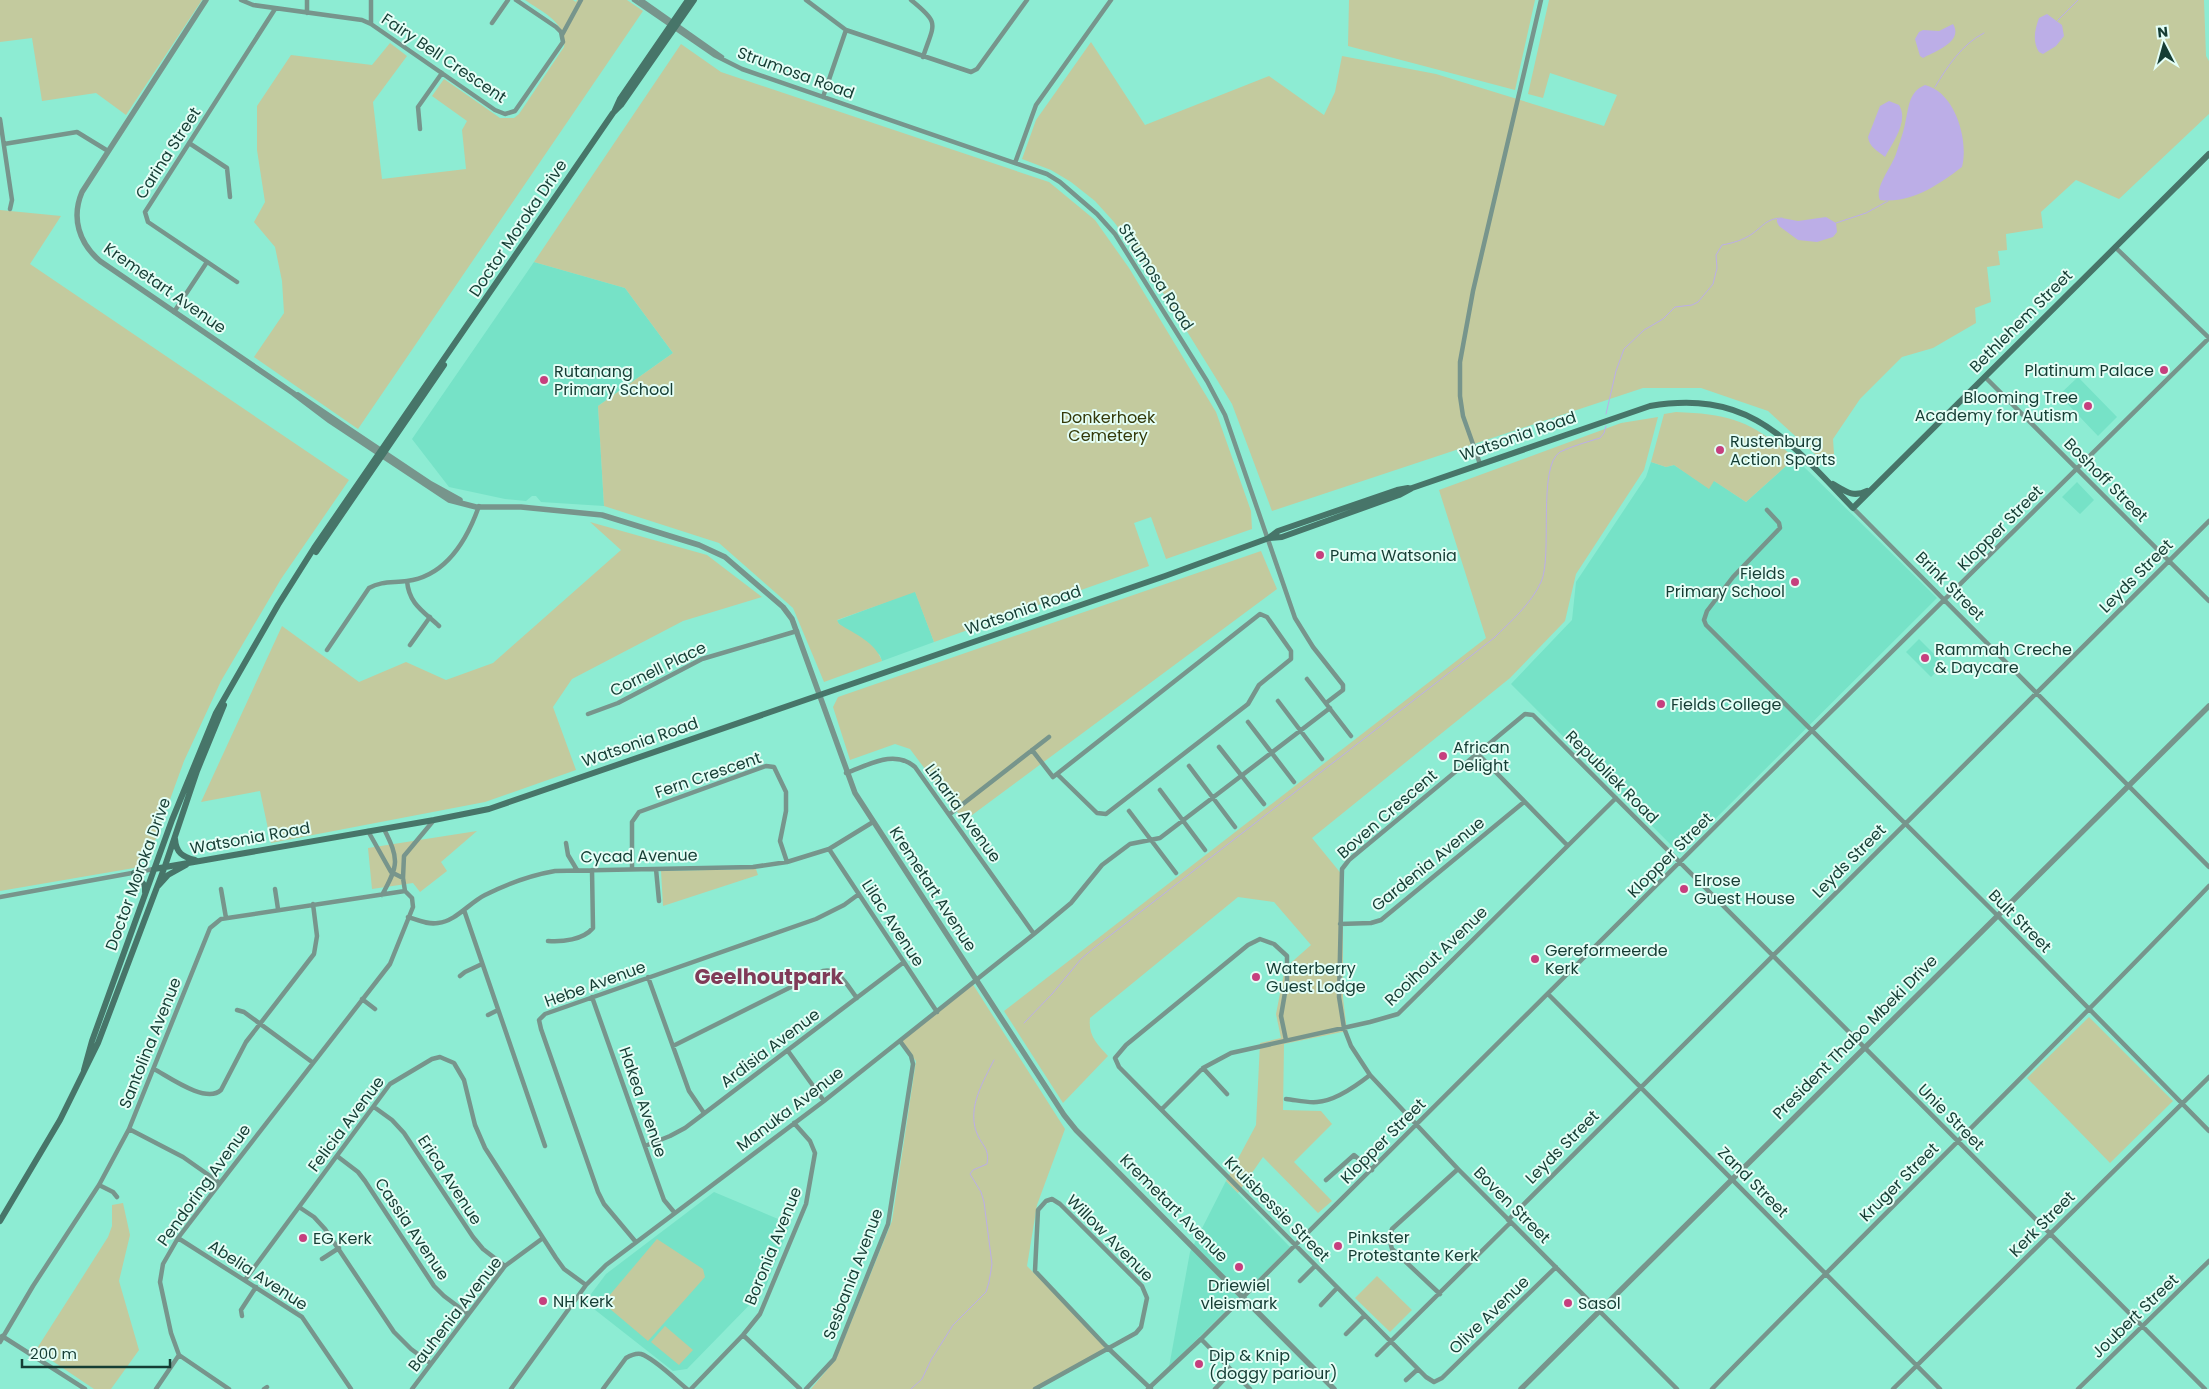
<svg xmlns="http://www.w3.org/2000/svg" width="2209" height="1389" font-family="Poppins,sans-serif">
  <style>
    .built { fill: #76e2c7 }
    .green { fill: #c3ca9e }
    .water { fill: #bcaee7 }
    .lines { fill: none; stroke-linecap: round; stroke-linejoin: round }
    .stream { stroke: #bcaee7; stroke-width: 1 }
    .minor { stroke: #77958c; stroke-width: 4.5 }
    .tertiary { stroke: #77958c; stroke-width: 5.5 }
    .secondary { stroke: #477569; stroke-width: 6 }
    .poi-dot { fill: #c63f7e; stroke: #e4fef6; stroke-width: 2 }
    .labels { text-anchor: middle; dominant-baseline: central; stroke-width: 4; stroke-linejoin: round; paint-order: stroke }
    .street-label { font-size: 16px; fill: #153d34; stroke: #e4fef6 }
    .poi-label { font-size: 16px; fill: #153d34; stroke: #e4fef6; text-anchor: start }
    .park-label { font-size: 16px; fill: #343909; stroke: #e4fef6 }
    .district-label { font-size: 21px; font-weight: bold; fill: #803b58; stroke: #e4fef6 }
  </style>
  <rect width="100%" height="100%" fill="#8decd3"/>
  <path class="built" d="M534 262 625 288 673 353 598 406 604 506 541 502 536 496H532L526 501 505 499 449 487 412 439Z
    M2078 377 2117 417 2098 436 2059 395Z
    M1795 458 1937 598 1680 854 1511 684 1572 620 1576 582 1646 477 1651 462 1666 467 1674 465 1709 488 1713 480 1746 502Z
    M2077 482 2094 500 2080 514 2062 497Z
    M915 591 934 642 882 661 880 655 839 624 836 621Z
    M1919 639 1944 664 1931 677 1906 652Z
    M1226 1181 1290 1247 1169 1367 1190 1252Z
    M714 1192 790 1224 765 1289 687 1369 673 1371 585 1302 606 1274Z"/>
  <path class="green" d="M0 0H202L126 115 96 93 42 101 32 38 0 42Z
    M525 0H573L576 2 577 0H627L643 11 358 429 254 357 284 313 282 281 275 247 254 222 265 202 257 150V106L291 55 372 65 390 43 407 56 373 102 382 179 466 169 462 130 467 121 432 96 444 79 500 118H514L519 114 564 47C567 22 542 12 525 0Z
    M1349 0H1535L1515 90 1348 46Z
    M1549 0H2204L2206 56 2209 61V114L2119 199 2076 180 2041 212 2043 228 2006 234 2007 250 1998 251 2000 265 1987 267 1991 302 1975 308 1976 323 1933 348 1902 357 1860 399 1833 439 1834 454 1817 456 1768 411 1701 388H1643L1272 511 1232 404 1142 259 1114 222 1095 201 1071 182 1051 170 1022 159 1036 120 1091 42 1145 125 1269 76 1324 115 1335 92 1342 56 1436 74 1604 126 1617 95 1550 73 1543 98 1528 94Z
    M681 44 721 72 1049 182 1095 220 1129 268 1216 412 1251 511 1252 529 1166 559 1151 517 1134 523 1149 566 934 642 915 592 837 620 839 624C855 634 875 642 882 661L824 682 793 608 719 543 604 506 598 406 673 353 625 288 534 262Z
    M0 210 61 216 30 264 349 480 281 579 221 681 184 761 151 852 134 868 0 891Z
    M1676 412C1733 414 1751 422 1795 458L1746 502 1714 481 1709 489 1674 465 1666 467 1651 462 1664 414Z
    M1658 417 1644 470 1576 574 1565 621 1510 678 1312 838 1343 876V998L1347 1031 1284 1044 1283 1110 1321 1111 1332 1124 1294 1162 1332 1201 1318 1213 1263 1157 1238 1193 1226 1181 1256 1125 1260 1043 1281 1038 1276 1014 1285 968 1311 945 1274 902 1238 897 1090 1018C1088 1036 1097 1044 1108 1056L1063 1103 1004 1011 1486 638 1439 490 1621 423Z
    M590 522 707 555 762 597 683 621 572 679 553 707 576 770 485 802 271 843 260 791 201 802 282 626 359 682 406 662 446 680 493 663 621 550Z
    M1261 551 1277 589 964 821 910 749 895 744 850 760 833 707 838 697Z
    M477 831 441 862 447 871 420 892 413 883 372 889 368 848Z
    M756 869 758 875 663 906 661 871Z
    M972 983 1065 1129 1037 1205 1027 1266 1109 1348 1033 1389H811L836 1359 892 1221 916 1061 900 1041Z
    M2089 1017 2173 1101 2110 1163 2027 1078Z
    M123 1203 130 1235 119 1281 139 1350 111 1389H94L36 1350 108 1237 112 1226V1205Z
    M657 1239 703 1269 705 1277 648 1341 603 1303Z
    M1377 1276 1412 1310 1390 1332 1355 1298Z
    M665 1326 693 1350 679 1365 651 1342Z"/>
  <path class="water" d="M2047 14 2062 25 2064 36 2056 46 2043 54 2039 52C2032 41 2035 29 2039 18Z
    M1953 24C1964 42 1934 52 1923 58L1920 56 1915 39 1919 32 1923 30 1939 31Z
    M1925 85C1955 92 1969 140 1962 167 1938 185 1911 204 1880 200 1874 188 1891 168 1896 154 1899 144 1903 134 1905 124 1909 108 1908 92 1925 85Z
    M1889 101 1899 105C1909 121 1893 142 1885 157 1878 151 1869 147 1868 137L1880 106Z
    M1826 217 1836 223 1837 232 1833 237 1817 242 1798 240 1779 226 1777 222V219L1782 218 1798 221Z"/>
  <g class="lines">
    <path class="stream" d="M2057 21 2078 0
      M1935 87C1947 67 1962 44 1984 33
      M1836 223 1866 213 1888 201
      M1606 414 1616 371 1624 349 1644 330 1663 319 1675 307 1692 305 1698 302 1713 284 1717 268 1716 255 1722 245C1733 243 1743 240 1752 234 1763 226 1767 218 1782 218
      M1024 1023 1052 994 1081 959 1094 948 1494 638C1511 621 1531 604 1541 582 1553 557 1537 466 1560 452 1572 446 1587 442 1600 438L1604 433 1606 426
      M911 1389 922 1379 931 1360 953 1325 986 1292 989 1282 992 1264 984 1202 981 1192 970 1174 973 1170 987 1164C990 1147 981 1146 976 1131 968 1106 983 1082 994 1060"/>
    <path class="minor" d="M241 0 253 5 362 20 371 24 495 110 505 114 515 111 563 42 561 32 556 27 516 0
      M634 0 714 55 742 69 1047 174 1060 182 1097 214 1115 234 1207 381 1225 415 1295 618 1313 647 1343 685V690L1326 703
      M641 0 722 57
      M806 0 846 30 971 72 977 69 1027 0
      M911 0C941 24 934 23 923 57
      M307 13V0
      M492 23 508 0
      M371 24V0
      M562 35 581 0
      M823 97 846 30
      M0 119 12 200 10 209
      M420 129 418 107 442 73
      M189 143 227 168 230 197
      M4 144 77 132 108 151
      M1015 163 1036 105 1111 0
      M2115 247 2209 338
      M237 282 148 222 145 212 275 9
      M174 312 207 262
      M1985 377 2209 601
      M1480 464 1463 416 1460 396V362L1473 291 1541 0
      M1853 508 2209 867
      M1767 510 1779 523 1780 528 1733 577 1707 611 1704 620 1706 625 1997 915 2209 1131
      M407 581C409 604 423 611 439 626
      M410 645 430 617
      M327 650 369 588C381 581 393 583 407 581 446 576 467 540 479 506
      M1307 679 1351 736
      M1278 701 1322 759
      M588 714 618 703 702 659 797 631
      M1248 722 1294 782
      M1219 747 1264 804
      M1032 750 1053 777 1260 614 1267 617 1291 651V659L1259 685 1248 704 1106 814 1097 813 1057 774
      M1478 754 1567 845
      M1189 766 1235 827
      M846 773C869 765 894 749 915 767L1034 934
      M1160 790 1205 850
      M1129 811 1176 873
      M950 814 1049 737
      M368 831 391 872 403 878
      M566 843 568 855 577 870
      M829 849 937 1012
      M632 869V822L639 812 766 766 774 767 786 792V811L780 841 787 862
      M656 869 659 901
      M221 889 226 918
      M275 889 278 909
      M405 891 403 878 404 856 434 820
      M382 895C399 865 399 859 384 829
      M0 897 154 869
      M464 910 545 1146
      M408 917C418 920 428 925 438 923 456 921 469 903 485 895 505 885 532 875 555 871L753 867 787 862 829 849 873 822
      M1340 924 1371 923 1381 920 1524 802
      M548 941C562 942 583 940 593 928L592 870
      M460 976 465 972 482 964
      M648 977 689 1091 704 1113
      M1548 994 1940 1389
      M592 997 660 1189 664 1200 674 1212
      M362 999 375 1009
      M237 1010 244 1012 312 1062
      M488 1015 498 1010
      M1286 1040 1281 1016 1287 981V956L1274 944 1260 939 1248 945 1126 1045 1115 1058 1119 1067 1426 1377 1434 1382 1442 1378 1556 1267
      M673 1046 823 971C839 967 848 987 857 998
      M788 1051 824 1101
      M1203 1068 1227 1094
      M154 1069C169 1077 206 1104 221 1090L246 1042 314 954 317 936 313 904
      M1286 1099C1296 1100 1307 1103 1317 1102 1335 1101 1356 1086 1370 1075
      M374 1107 392 1120 404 1133 473 1237 483 1249 505 1266
      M1162 1109 1203 1068 1231 1053 1370 1022 1398 1014 1616 798
      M129 1129 183 1157 220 1183
      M645 1146 670 1136 685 1128 904 962
      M337 1156 358 1172 365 1181 434 1286 444 1296 468 1314
      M1326 1180 1354 1155 1372 1170
      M99 1185 113 1192 117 1197
      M299 1207 314 1217 325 1229 394 1332 411 1349 430 1363
      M1508 1220 2209 521
      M178 1238 302 1317 351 1389
      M635 1241 604 1204 598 1192 541 1029 539 1020 545 1014 816 919 844 905 859 894
      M322 1259 339 1248
      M245 1280 390 1084 432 1059 440 1057 454 1063 464 1080 475 1125 485 1148 556 1258 564 1269 586 1285
      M1300 1281 1315 1266
      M1440 1294 1392 1249 1389 1238 1392 1229 1458 1169
      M1321 1305 1337 1288
      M242 1316 241 1310 256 1287
      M1346 1334 1364 1316
      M743 1335 800 1389
      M2 1336 85 1389
      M1201 1339 1250 1389
      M0 1342 33 1286 99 1185 129 1129 210 928 221 919 405 891 412 898 413 907 390 964 220 1183 178 1238 163 1264 160 1282 171 1333 179 1355 229 1389
      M1377 1355 1511 1222
      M1406 1380 1418 1369
      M156 1389 179 1355
      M264 1389 267 1387
      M412 1389 505 1266 543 1238
      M511 1389 586 1285 606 1265 824 1101 1034 934 1071 903 1102 865 1130 844 1160 838 1330 708
      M603 1389 626 1358C631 1355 635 1353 641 1354 654 1358 676 1380 687 1389
      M691 1389 743 1335 760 1314 806 1204 815 1153 810 1141 794 1123
      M806 1389 834 1359 888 1224 913 1064 911 1056 900 1041
      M1035 1389 1136 1333 1141 1327 1147 1298 1142 1286 1060 1204 1052 1199 1046 1201 1038 1210 1035 1271 1104 1344 1109 1349 1150 1388H1151
      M1148 1389 1201 1339 1761 781 2209 338
      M1215 1389 1232 1371
      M1677 1389 1458 1169 1370 1075 1351 1046 1344 1028 1339 997 1342 869 1349 860 1525 714 1533 715 2205 1389
      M1712 1389C1877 1220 2046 1056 2209 886
      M1893 1389 2209 1077
      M2078 1389 2209 1261"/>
    <path class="tertiary" d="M206 0 82 192C71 218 79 243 100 261L293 393 330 421 449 500 476 507H521L602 515 699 545 725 557 783 607 792 619 855 793 1064 1115 1076 1130 1334 1389
      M298 395 431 484 460 500
      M1521 1389 2209 706"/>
    <path class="secondary" d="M615 110 620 99 688 0
      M1833 484C1845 491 1853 498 1867 491
      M1270 537 1278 531 1397 490 1408 488
      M316 552 444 365
      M175 839C176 853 183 857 195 860
      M154 869 434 820 489 809 1165 576 1269 538 1282 537 1399 495 1412 488 1650 406C1752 389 1789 442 1853 508L2209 154
      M134 873 145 886V892
      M158 886 168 875 186 865
      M84 1070 92 1041 172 820 216 713 278 605 314 548 613 113 621 105 694 0
      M0 1221 60 1120 98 1043 165 866 197 771 224 705"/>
  </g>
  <g class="poi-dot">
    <circle cx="2164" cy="370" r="5"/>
    <circle cx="544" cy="380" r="5"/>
    <circle cx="2088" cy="406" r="5"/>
    <circle cx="1720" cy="450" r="5"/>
    <circle cx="1320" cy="555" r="5"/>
    <circle cx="1795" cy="582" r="5"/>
    <circle cx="1925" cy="658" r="5"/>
    <circle cx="1661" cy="704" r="5"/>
    <circle cx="1443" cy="756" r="5"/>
    <circle cx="1684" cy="889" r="5"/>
    <circle cx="1535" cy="959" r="5"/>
    <circle cx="1256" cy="977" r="5"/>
    <circle cx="303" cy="1238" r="5"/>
    <circle cx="1338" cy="1246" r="5"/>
    <circle cx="1239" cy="1267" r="5"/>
    <circle cx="543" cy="1301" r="5"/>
    <circle cx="1568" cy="1303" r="5"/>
    <circle cx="1199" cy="1364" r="5"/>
  </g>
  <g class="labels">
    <g class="street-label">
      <text transform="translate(444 58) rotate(34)">Fairy Bell Crescent</text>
      <text transform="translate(796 73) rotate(20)">Strumosa Road</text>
      <text transform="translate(168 153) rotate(-57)">Carina Street</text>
      <text transform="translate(518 228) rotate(-56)">Doctor Moroka Drive</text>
      <text transform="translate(1156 277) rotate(57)">Strumosa Road</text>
      <text transform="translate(165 288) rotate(35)">Kremetart Avenue</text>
      <text transform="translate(2021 321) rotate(-45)">Bethlehem Street</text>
      <text transform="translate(1518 436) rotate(-19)">Watsonia Road</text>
      <text transform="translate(2106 480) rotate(45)">Boshoff Street</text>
      <text transform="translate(2000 528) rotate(-45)">Klopper Street</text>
      <text transform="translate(2136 576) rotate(-45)">Leyds Street</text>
      <text transform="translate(1950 586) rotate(45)">Brink Street</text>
      <text transform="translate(1023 610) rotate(-19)">Watsonia Road</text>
      <text transform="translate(658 669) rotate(-26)">Cornell Place</text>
      <text transform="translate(640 742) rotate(-19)">Watsonia Road</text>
      <text transform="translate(708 775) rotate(-19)">Fern Crescent</text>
      <text transform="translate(1612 777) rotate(45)">Republiek Road</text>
      <text transform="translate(963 813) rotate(54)">Linaria Avenue</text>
      <text transform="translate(1387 814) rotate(-41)">Boven Crescent</text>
      <text transform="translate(250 838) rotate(-10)">Watsonia Road</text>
      <text transform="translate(1670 855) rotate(-45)">Klopper Street</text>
      <text transform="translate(639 856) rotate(-1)">Cycad Avenue</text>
      <text transform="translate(1849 861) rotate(-45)">Leyds Street</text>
      <text transform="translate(1428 864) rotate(-39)">Gardenia Avenue</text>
      <text transform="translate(138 874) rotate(-70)">Doctor Moroka Drive</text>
      <text transform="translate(933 889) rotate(57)">Kremetart Avenue</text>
      <text transform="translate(2020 921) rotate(45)">Bult Street</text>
      <text transform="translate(893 923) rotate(57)">Lilac Avenue</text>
      <text transform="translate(1436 956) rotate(-44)">Rooihout Avenue</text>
      <text transform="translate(595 984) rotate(-20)">Hebe Avenue</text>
      <text transform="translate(1855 1037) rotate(-45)">President Thabo Mbeki Drive</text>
      <text transform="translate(150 1043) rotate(-68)">Santolina Avenue</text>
      <text transform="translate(770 1048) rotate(-37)">Ardisia Avenue</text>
      <text transform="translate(643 1102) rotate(71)">Hakea Avenue</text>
      <text transform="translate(790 1109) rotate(-37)">Manuka Avenue</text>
      <text transform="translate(1951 1117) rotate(45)">Unie Street</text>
      <text transform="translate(346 1124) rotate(-53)">Felicia Avenue</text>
      <text transform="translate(1383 1141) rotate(-45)">Klopper Street</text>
      <text transform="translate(1562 1147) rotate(-45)">Leyds Street</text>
      <text transform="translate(450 1180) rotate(57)">Erica Avenue</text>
      <text transform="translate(1753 1182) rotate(45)">Zand Street</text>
      <text transform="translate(1899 1182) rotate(-45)">Kruger Street</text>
      <text transform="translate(204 1185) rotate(-54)">Pendoring Avenue</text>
      <text transform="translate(1512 1205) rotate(45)">Boven Street</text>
      <text transform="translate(1174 1208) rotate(45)">Kremetart Avenue</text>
      <text transform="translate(1277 1209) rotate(45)">Kruisbessie Street</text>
      <text transform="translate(2042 1224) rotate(-45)">Kerk Street</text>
      <text transform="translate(412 1229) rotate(56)">Cassia Avenue</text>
      <text transform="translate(1110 1238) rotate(45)">Willow Avenue</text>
      <text transform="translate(773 1246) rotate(-68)">Boronia Avenue</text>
      <text transform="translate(853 1274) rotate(-69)">Sesbania Avenue</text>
      <text transform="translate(258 1275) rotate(33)">Abelia Avenue</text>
      <text transform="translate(455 1314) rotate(-52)">Bauhenia Avenue</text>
      <text transform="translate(1489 1315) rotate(-44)">Olive Avenue</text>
      <text transform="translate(2135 1316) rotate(-44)">Joubert Street</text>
    </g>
    <g class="poi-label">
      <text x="2154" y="370" text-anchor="end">Platinum Palace</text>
      <text x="554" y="371">Rutanang<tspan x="554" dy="18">Primary School</tspan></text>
      <text x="2078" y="397" text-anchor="end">Blooming Tree<tspan x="2078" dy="18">Academy for Autism</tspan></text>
      <text x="1730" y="441">Rustenburg<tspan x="1730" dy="18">Action Sports</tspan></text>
      <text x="1330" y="555">Puma Watsonia</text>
      <text x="1785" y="573" text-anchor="end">Fields<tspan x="1785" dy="18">Primary School</tspan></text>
      <text x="1935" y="649">Rammah Creche<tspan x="1935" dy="18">&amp; Daycare</tspan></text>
      <text x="1671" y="704">Fields College</text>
      <text x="1453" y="747">African<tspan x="1453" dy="18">Delight</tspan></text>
      <text x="1694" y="880">Elrose<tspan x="1694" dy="18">Guest House</tspan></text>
      <text x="1545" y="950">Gereformeerde<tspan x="1545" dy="18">Kerk</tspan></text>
      <text x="1266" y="968">Waterberry<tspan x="1266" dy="18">Guest Lodge</tspan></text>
      <text x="1348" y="1237">Pinkster<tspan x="1348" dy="18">Protestante Kerk</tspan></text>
      <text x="313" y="1238">EG Kerk</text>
      <text x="1239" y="1285" text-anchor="middle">Driewiel<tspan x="1239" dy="18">vleismark</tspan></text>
      <text x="553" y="1301">NH Kerk</text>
      <text x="1578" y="1303">Sasol</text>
      <text x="1209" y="1355">Dip &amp; Knip<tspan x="1209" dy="18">(doggy pariour)</tspan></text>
    </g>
    <g class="park-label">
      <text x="1108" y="417">Donkerhoek<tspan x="1108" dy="18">Cemetery</tspan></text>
    </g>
    <g class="district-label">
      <text x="769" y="976">Geelhoutpark</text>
    </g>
  </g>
  <g transform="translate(2164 45) rotate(354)" stroke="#e4fef6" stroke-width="4" paint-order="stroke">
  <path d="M0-4L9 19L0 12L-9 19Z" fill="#153d34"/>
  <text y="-8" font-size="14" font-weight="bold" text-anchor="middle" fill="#153d34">N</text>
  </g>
  <path d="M22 1359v8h148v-8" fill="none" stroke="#153d34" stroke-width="2.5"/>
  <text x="30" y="1359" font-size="15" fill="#153d34" stroke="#e4fef6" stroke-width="4" paint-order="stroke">200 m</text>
</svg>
